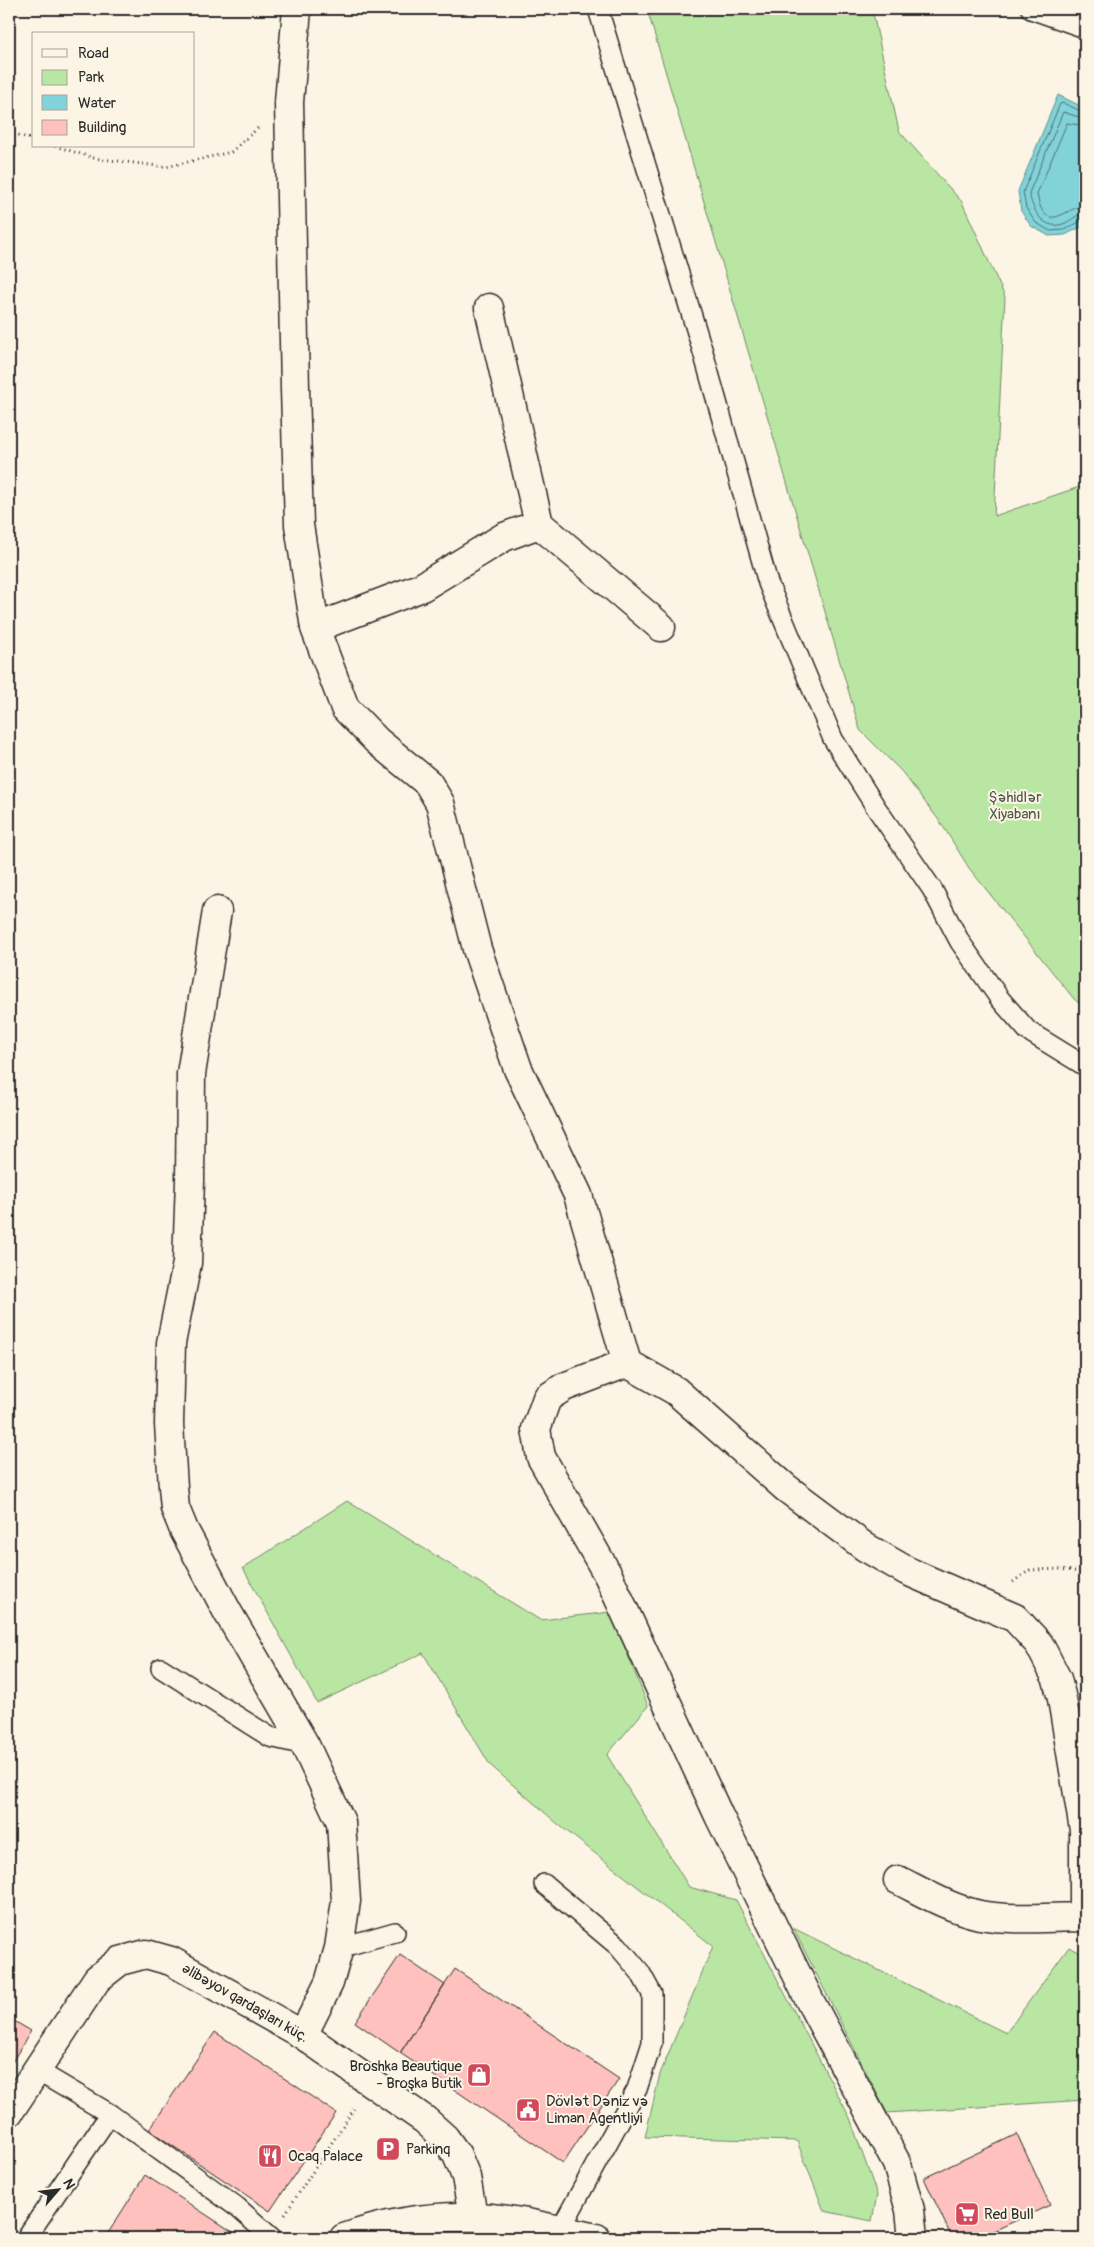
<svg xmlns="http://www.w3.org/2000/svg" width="1094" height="2247" font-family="Pangolin,sans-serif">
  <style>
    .green { fill: #bae6a3; stroke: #728867 }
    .water { fill: #82d3d9; stroke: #5f9093 }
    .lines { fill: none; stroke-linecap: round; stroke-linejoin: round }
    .shore { stroke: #4e6e71; stroke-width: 1 }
    .building { fill: #fec1bd; stroke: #2b2b2b }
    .lane-casing { stroke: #2b2b2b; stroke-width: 22 }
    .street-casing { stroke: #2b2b2b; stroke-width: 31 }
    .secondary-casing { stroke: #2b2b2b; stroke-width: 31 }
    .path { stroke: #2b2b2b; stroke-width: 3; stroke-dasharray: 1 4; stroke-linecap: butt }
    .lane { stroke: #fcf5e5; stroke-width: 19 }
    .street { stroke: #fcf5e5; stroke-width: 28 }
    .secondary { stroke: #fcf5e5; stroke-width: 28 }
    .labels { text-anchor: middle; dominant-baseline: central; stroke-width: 4; stroke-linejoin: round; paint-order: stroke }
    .park-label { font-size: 15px; fill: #4f5a49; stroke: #fcf5e5 }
    .street-label { font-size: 15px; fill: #2b2b2b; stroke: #fcf5e5 }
    .poi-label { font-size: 15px; fill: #2b2b2b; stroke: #fcf5e5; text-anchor: start }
  </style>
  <rect width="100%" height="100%" fill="#fcf5e5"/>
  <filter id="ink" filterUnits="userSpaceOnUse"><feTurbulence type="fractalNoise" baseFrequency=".02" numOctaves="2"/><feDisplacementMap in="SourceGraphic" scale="10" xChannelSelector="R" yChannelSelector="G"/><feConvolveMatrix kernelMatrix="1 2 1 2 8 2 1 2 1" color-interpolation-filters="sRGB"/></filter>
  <g filter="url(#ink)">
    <path class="green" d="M647 9H872L899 131 962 202 1005 297 994 516 1085 485V1008L1074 999 969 868 941 823 902 772 860 730Z
      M347 1501 540 1620 611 1612 648 1706 607 1755 689 1887 736 1900 850 2118 877 2195 872 2221 824 2211 797 2141 645 2137 660 2074 713 1946 559 1825 490 1765 423 1653 317 1703 243 1568Z
      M793 1928 1006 2033 1069 1947 1085 1955V2100L887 2113Z"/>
    <path class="water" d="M1058 95 1085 108V222L1081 227 1065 235 1049 236 1031 226 1021 211 1018 191Z"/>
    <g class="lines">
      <path class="shore" d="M1085 113 1063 103 1060 104 1023 192 1026 208 1035 222 1050 231 1064 230 1085 219
        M1085 119 1063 112 1029 193C1032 209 1043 231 1063 224 1071 221 1077 214 1085 213
        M1085 126 1067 123 1037 194C1045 238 1066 206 1085 206"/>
    </g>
    <path class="building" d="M400 1955 445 1985 400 2053 355 2022Z
      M455 1969 619 2079 563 2163 400 2053Z
      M9 2018 31 2031 9 2067Z
      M215 2032 336 2113 270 2211 149 2130Z
      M1017 2134 1050 2205 978 2238H952L924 2178Z
      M145 2175 239 2236 237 2238H105Z"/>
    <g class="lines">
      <defs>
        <path id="lane" d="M598 9 703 352 768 583 833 739 877 809 932 889 960 942 1000 999 1028 1031 1085 1066
          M1031 9 1085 28
          M161 1668 270 1737 305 1745
          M544 1884 618 1946 640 1972 652 1994V2043L637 2089 560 2230
          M339 1948 395 1932
          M36 2070 110 2114
          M26 2238 110 2114 237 2207 272 2238"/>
        <path id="street" d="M297 9 289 102 295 389 299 525 315 628 345 708 377 741 428 783 440 803 477 949 518 1069 578 1195 627 1363 676 1391 786 1488 865 1547 907 1571 1015 1618 1039 1644 1057 1679 1062 1699 1084 1830V1917L1085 1918
          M539 524 661 627
          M315 628 422 587 504 537 539 524 489 308
          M217 911 191 1074 190 1181 187 1263 171 1343 169 1424 173 1487 175 1508 184 1530 227 1611 305 1745 341 1822 346 1901 339 1948 329 1983 303 2035
          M627 1363 564 1387 547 1398 536 1429 541 1457 608 1575 719 1816 811 2003 897 2164 910 2210 913 2238
          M898 1880C924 1893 951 1909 980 1915 1013 1921 1049 1917 1084 1917
          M9 2112 97 1979 120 1961 146 1954 171 1961 303 2035 425 2120 445 2138 457 2155 466 2177 473 2216"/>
        <path id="secondary" d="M344 2238C385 2223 427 2216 471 2217 510 2217 558 2230 596 2238"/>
      </defs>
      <use href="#lane" class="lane-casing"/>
      <use href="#street" class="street-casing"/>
      <use href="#secondary" class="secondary-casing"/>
      <path class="path" d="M9 132 34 140
        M55 146 94 158 166 167 231 152 258 128
        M1013 1582 1030 1570 1061 1569 1085 1573
        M285 2214 354 2109"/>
      <use href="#lane" class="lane"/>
      <use href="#street" class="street"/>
      <use href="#secondary" class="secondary"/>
    </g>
  </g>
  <defs>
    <symbol id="shop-square" viewBox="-11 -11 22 22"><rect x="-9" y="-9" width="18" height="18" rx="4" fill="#d1495b" stroke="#fcf5e5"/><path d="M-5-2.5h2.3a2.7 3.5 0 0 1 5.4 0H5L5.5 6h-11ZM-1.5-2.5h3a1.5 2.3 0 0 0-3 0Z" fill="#fff"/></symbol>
    <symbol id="civic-square" viewBox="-11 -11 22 22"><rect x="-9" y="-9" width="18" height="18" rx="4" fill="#d1495b" stroke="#fcf5e5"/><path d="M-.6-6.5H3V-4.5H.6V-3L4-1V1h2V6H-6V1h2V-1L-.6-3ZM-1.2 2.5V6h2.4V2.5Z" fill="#fff"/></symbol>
    <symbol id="parking-square" viewBox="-11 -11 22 22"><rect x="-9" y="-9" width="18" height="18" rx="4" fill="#d1495b" stroke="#fcf5e5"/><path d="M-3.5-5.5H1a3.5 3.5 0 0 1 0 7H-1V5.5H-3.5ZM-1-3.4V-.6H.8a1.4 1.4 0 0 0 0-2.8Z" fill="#fff"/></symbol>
    <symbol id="restaurant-square" viewBox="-11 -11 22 22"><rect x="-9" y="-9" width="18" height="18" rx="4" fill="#d1495b" stroke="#fcf5e5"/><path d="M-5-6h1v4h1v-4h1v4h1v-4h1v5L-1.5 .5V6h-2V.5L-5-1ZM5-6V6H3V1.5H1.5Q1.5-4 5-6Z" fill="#fff"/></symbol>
    <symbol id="supermarket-square" viewBox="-11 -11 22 22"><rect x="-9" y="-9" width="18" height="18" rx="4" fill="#d1495b" stroke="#fcf5e5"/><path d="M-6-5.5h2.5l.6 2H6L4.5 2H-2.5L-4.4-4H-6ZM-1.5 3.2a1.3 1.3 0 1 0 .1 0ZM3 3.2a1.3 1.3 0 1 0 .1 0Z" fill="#fff"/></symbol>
  </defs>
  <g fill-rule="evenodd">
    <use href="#shop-square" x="465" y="2061" width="28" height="28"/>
    <use href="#civic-square" x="514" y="2096" width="28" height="28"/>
    <use href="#parking-square" x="374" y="2135" width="28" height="28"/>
    <use href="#restaurant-square" x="256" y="2142" width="28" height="28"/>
    <use href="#supermarket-square" x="953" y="2200" width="28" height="28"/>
  </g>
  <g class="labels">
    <g class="park-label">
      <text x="1015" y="797">Şəhidlər<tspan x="1015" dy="17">Xiyabanı</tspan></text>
    </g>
    <g class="street-label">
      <text transform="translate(245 2003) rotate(30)">Əlibəyov qardaşları küç.</text>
    </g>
    <g class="poi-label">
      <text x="462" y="2066" text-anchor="end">Broshka Beautique<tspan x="462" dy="17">- Broşka Butik</tspan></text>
      <text x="546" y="2101">Dövlət Dəniz və<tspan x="546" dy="17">Liman Agentliyi</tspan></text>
      <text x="406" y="2149">Parkinq</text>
      <text x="288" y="2156">Ocaq Palace</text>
      <text x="984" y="2214">Red Bull</text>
    </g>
  </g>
  <rect width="1094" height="2247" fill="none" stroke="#fcf5e5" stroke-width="30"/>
  <rect x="15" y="15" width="1064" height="2217" fill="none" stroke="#2b2b2b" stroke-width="2" filter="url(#ink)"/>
  <rect x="32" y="32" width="162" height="115" fill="#fcf5e5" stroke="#a8a49b"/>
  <rect x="42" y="49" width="25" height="8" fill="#fcf5e5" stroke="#a8a49b"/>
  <text x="78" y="58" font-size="15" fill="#2b2b2b">Road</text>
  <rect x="42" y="70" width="25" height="15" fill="#bae6a3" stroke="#a8a49b"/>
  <text x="78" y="82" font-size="15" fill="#2b2b2b">Park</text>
  <rect x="42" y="95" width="25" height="15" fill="#82d3d9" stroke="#a8a49b"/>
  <text x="78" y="108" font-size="15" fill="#2b2b2b">Water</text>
  <rect x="42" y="120" width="25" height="15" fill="#fec1bd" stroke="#a8a49b"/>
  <text x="78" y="132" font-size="15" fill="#2b2b2b">Building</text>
  <g transform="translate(58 2190) rotate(62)" stroke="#fcf5e5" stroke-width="4" paint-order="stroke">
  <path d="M0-4L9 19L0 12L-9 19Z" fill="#2b2b2b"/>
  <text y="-8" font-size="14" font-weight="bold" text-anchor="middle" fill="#2b2b2b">N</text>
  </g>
</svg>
